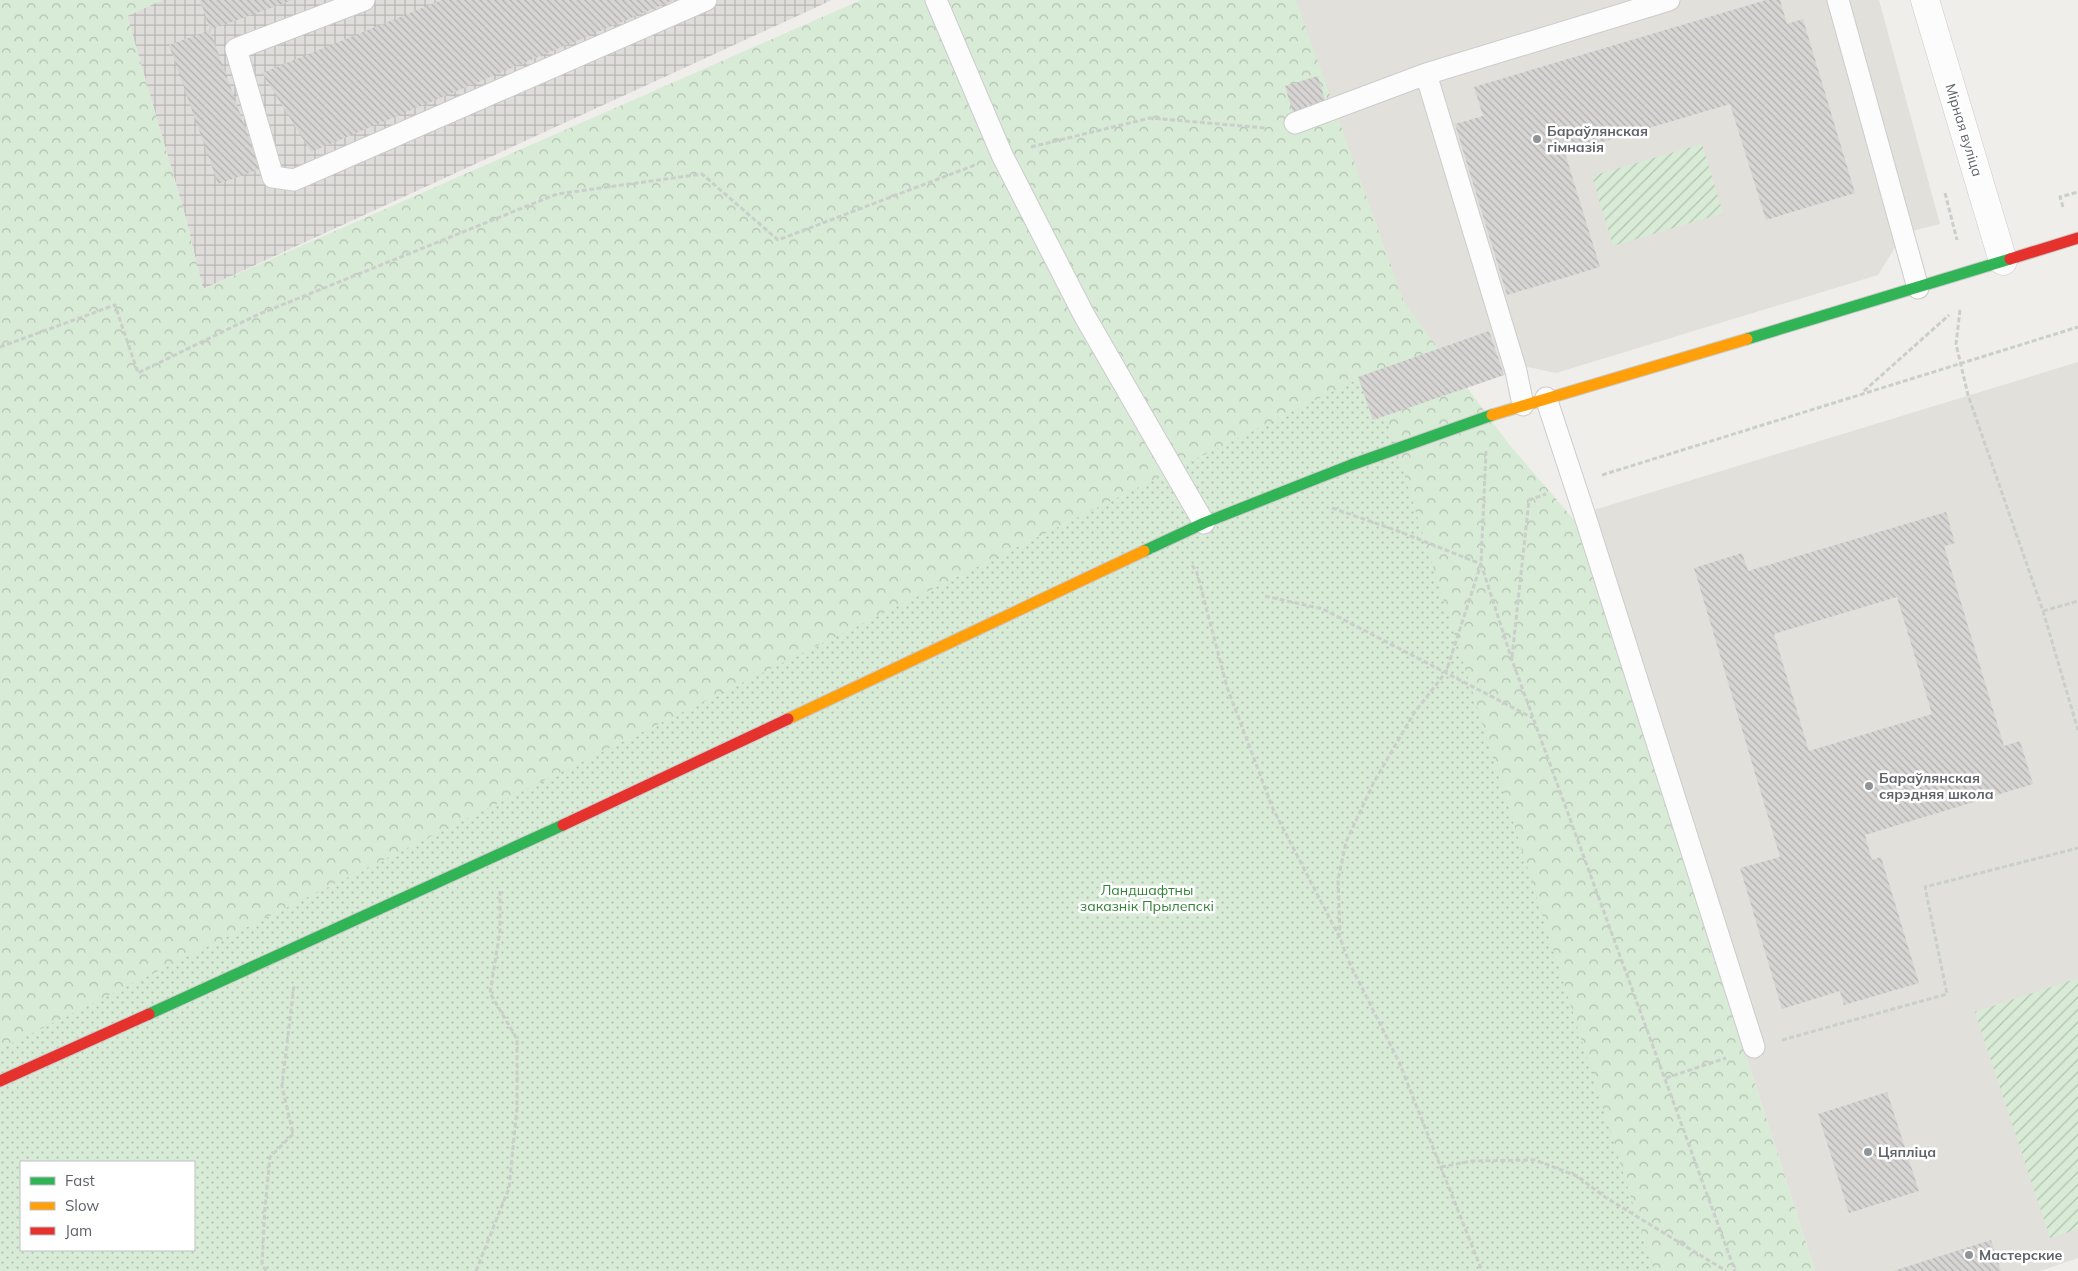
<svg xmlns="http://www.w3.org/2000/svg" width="2078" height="1271" font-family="Mulish,sans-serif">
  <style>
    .industrial { fill: url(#industrial-grid) }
    .education { fill: #e2e0da }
    .forest { fill: url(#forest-crowns); fill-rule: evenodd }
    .park { fill: url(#park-dots); fill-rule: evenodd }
    .garden { fill: url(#garden-furrows) }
    .building { fill: url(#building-back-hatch); fill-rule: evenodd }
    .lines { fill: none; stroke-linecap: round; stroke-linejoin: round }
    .lane-casing { stroke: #cbcccc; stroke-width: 23 }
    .street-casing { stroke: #cbcccc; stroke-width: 29 }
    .fast-casing { stroke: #cacacb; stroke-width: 13 }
    .slow-casing { stroke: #cacacb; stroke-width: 13 }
    .jam-casing { stroke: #cacacb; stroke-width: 13 }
    .path { stroke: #cacfcc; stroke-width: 3; stroke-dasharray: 5 2.5; stroke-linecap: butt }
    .lane { stroke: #fdfcfc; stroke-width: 21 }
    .street { stroke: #fdfcfc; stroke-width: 28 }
    .fast { stroke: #30b455; stroke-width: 11 }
    .slow { stroke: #ff9f0a; stroke-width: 11 }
    .jam { stroke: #e5322d; stroke-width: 11 }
    .poi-dot { fill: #919496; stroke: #fff; stroke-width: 2 }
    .labels { text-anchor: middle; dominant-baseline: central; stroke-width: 5; stroke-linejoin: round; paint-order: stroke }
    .street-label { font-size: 14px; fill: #5f6368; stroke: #fff }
    .poi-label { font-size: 14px; font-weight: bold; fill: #5f6368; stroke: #fff; text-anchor: start }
    .park-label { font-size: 14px; fill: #348238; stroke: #fff }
  </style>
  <defs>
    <pattern id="industrial-grid" width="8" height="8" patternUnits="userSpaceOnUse" patternTransform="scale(1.25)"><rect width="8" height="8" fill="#dfddda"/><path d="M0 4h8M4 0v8" fill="none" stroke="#b8b7b5"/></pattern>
    <pattern id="forest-crowns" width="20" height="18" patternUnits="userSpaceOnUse" patternTransform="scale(1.25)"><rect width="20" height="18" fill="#d8ebd6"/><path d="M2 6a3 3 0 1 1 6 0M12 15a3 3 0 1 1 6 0" fill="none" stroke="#b2c2b1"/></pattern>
    <pattern id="park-dots" width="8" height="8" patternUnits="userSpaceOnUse" patternTransform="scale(1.25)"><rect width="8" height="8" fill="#d8ebd6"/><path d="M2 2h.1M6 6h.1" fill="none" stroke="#b2c2b1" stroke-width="1.8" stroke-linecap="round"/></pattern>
    <pattern id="garden-furrows" width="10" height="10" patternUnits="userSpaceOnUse" patternTransform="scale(1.25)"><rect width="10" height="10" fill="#d8ebd6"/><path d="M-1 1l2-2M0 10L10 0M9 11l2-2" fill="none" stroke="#b2c2b1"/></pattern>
    <pattern id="building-back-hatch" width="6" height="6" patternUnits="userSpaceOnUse" patternTransform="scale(1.25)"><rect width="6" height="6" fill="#d6d5d3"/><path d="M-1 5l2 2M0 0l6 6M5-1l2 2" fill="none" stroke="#b1b0af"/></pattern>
  </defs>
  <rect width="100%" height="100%" fill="#efeeea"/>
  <path class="industrial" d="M162 0H832L203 289 185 215 127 16Z"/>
  <path class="education" d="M1296 0H1879L1940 224 1904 233 1878 275 1556 373 1528 367 1373 420Z
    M2078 362V1258L2040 1271H1815L1575 521 1584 513Z"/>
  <path class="forest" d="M0 0H162L127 16 185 215 203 289 861 0H1296L1404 302 1508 443 1575 521 1815 1271H0ZM21 1162H194V1250H21Z"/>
  <path class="park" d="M1372 372 1654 1271H0V1049ZM21 1162H194V1250H21Z"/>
  <path class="garden" d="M1702 144 1723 213 1613 246 1592 176Z
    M2078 978V1229L2050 1238 1975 1012Z"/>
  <path class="building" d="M200 0H293L210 30 260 169 218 184 169 45 210 30Z
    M442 0H674L311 152 262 73Z
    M1766 0H1780L1787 24 1803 19 1855 193 1766 220 1730 104 1565 153 1600 267 1507 295 1455 124 1483 116 1474 87Z
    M1318 76 1327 107 1294 117 1285 86Z
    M1489 331 1504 375 1373 420 1358 377Z
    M1946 512 1955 543 1944 546 2004 746 2020 741 2033 784 1865 835 1872 860 1881 857 1919 983 1844 1005 1840 991 1782 1009 1740 868 1780 857 1694 568 1742 553 1748 571ZM1897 597 1932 714 1809 751 1774 634Z
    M1887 1092 1919 1191 1849 1213 1818 1114Z
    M1991 1240 2001 1271H1893Z"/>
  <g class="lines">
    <defs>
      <path id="lane" d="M364 0 236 49 273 177 294 180 706 0
        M936 0 1002 155 1084 315 1204 523
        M1838 0 1918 288
        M1426 74 1516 371 1523 405
        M1295 123 1426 74 1669 0
        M1546 398 1584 513 1754 1047"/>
      <path id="street" d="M1925 0 2003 261"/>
      <path id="fast" d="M1747 339 2010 259
        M1144 551 1204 523 1351 465 1492 415
        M149 1014 563 825"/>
      <path id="slow" d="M1492 415 1747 339
        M788 719 1144 551"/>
      <path id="jam" d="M2010 259 2078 238
        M563 825 788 719
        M0 1081 149 1014"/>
    </defs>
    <use href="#lane" class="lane-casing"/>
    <use href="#street" class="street-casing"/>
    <use href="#fast" class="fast-casing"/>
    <use href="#slow" class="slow-casing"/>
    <use href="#jam" class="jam-casing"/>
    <path class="path" d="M1031 147 1150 118 1266 128
      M1945 193 1957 240
      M2063 207 2060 197 2078 192
      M1960 310 1956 344 1968 395 2043 611 2078 730
      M0 347 115 305 138 373 257 315 557 194 702 174 778 240 975 165
      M1864 391 1949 315
      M1486 451 1481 564 1512 660 1735 1271
      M1602 475 2078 327
      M1332 508 1398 531 1481 564 1446 672 1414 713 1374 782 1346 842 1338 880 1340 935
      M1192 565 1197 573 1227 687 1273 809 1340 938 1349 962 1399 1062 1482 1271
      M1265 596 1323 609 1533 718
      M2043 611 2078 601
      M1512 657 1529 500 1546 494
      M1782 1040 1947 994 1925 887 2078 848
      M1666 1078 1726 1058
      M1441 1167 1472 1161 1535 1160 1577 1176 1605 1197 1726 1271
      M266 1271 262 1264 265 1207 270 1157 293 1134 282 1086 294 985
      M476 1271 509 1188 517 1108V1039L490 993 500 931V891"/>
    <use href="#lane" class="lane"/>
    <use href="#street" class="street"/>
    <use href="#fast" class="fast"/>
    <use href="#slow" class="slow"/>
    <use href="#jam" class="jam"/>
  </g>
  <g class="poi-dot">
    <circle cx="1537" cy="139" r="5"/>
    <circle cx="1869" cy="786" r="5"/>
    <circle cx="1868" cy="1152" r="5"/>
    <circle cx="1969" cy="1255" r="5"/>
  </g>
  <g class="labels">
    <g class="street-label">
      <text transform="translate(1964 130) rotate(73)">Мірная вуліца</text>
    </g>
    <g class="poi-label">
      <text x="1547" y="131">Бараўлянская<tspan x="1547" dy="16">гімназія</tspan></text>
      <text x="1879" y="778">Бараўлянская<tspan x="1879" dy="16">сярэдняя школа</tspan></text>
      <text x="1878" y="1152">Цяпліца</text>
      <text x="1979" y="1255">Мастерские</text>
    </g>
    <g class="park-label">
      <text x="1147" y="890">Ландшафтны<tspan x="1147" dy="16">заказнік Прылепскі</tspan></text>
    </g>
  </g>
  <rect x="20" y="1161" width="175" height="90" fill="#ffffff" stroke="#bfc1c3"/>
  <rect x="30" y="1177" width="25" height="8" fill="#30b455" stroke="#bfc1c3"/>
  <text x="65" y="1186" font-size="15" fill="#5f6368">Fast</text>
  <rect x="30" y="1202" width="25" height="8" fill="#ff9f0a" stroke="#bfc1c3"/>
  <text x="65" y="1211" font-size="15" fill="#5f6368">Slow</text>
  <rect x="30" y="1227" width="25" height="8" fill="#e5322d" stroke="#bfc1c3"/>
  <text x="65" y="1236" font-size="15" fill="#5f6368">Jam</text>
</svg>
